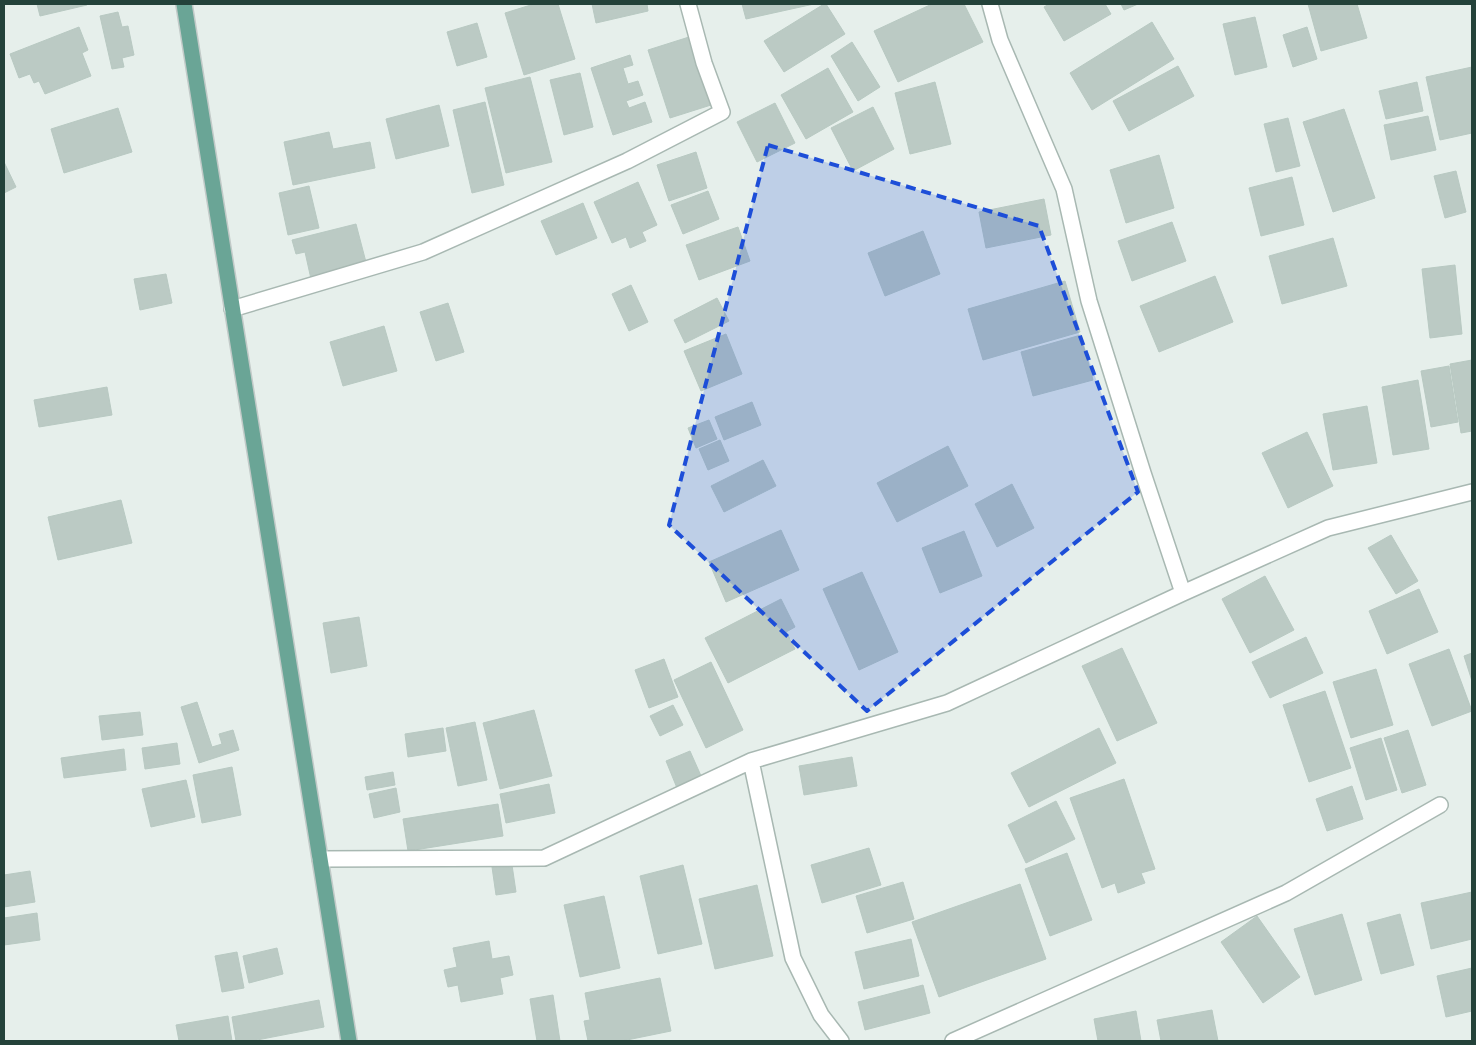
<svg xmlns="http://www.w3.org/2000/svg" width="1476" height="1045" font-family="'Nunito Sans',sans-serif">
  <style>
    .building { fill: #bbcac4; stroke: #b8c9c2 }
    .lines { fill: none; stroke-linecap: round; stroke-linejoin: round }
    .minor-casing { stroke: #a8b8b2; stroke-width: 18 }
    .major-casing { stroke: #c2cac8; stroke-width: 18 }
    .minor { stroke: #fff; stroke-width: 15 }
    .major { stroke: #6aa596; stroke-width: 15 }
    .marked { fill: #1d4ed8; fill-opacity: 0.2; stroke: #1d4ed8; stroke-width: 4; stroke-dasharray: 10 6; stroke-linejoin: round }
  </style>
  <rect width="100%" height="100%" fill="#e6efeb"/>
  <path class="building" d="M37 4H87V5L40 16Z
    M534 4H558L575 59 524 75 505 13Z
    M592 4H647L648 11 596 23Z
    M742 4H814L746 19Z
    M824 4H826L845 34 784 72 764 41Z
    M932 4H964L983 42 898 82 874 31Z
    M1049 4H1105L1111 14 1064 41 1044 7Z
    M1121 4H1138L1124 10Z
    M1308 4H1357L1367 38 1321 51Z
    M118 12 122 27 128 26 134 55 122 58 124 67 112 69 100 16Z
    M1255 17 1267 67 1235 75 1223 24Z
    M1152 22 1174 59 1092 110 1070 73Z
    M477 23 487 57 457 66 447 32Z
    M79 27 88 50 82 53 91 76 45 94 39 81 34 83 30 74 19 78 10 54Z
    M1307 27 1317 59 1293 67 1283 35Z
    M689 37 711 105 670 118 648 50Z
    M852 42 880 87 858 101 831 56Z
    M630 55 633 65 623 68 628 84 638 81 643 95 626 101 629 108 645 102 652 122 613 135 591 68Z
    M1178 66 1194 96 1129 131 1113 101Z
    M1472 67V133L1440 140 1426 77Z
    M828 68 853 112 806 139 781 95Z
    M580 73 593 127 564 135 550 80Z
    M530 77 552 162 506 173 485 88Z
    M935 82 951 144 910 154 895 93Z
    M1417 82 1423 111 1386 119 1379 91Z
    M485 102 504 185 472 193 453 110Z
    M775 103 795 143 757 162 737 122Z
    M439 105 449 146 396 159 386 119Z
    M873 107 894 149 853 171 831 128Z
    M118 108 132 152 64 173 51 129Z
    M1344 109 1375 198 1333 212 1303 122Z
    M1428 116 1436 150 1391 160 1384 125Z
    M1288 118 1300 166 1276 172 1264 124Z
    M329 132 333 149 370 142 375 168 293 185 284 142Z
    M696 152 707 188 669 201 657 165Z
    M1159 155 1174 208 1126 223 1110 170Z
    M4 162 16 187 4 193Z
    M1456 171 1466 212 1445 218 1434 176Z
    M1292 177 1304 225 1261 236 1249 188Z
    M638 182 657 225 642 232 646 241 630 248 626 237 612 243 594 202Z
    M309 186 319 228 288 235 279 193Z
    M708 191 719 219 683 234 671 205Z
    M1044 199 1051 235 986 248 979 212Z
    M583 203 597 238 556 255 541 221Z
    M1172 222 1186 261 1132 281 1118 241Z
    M356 224 367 266 311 279 305 252 296 254 292 240Z
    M738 227 750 261 699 280 686 245Z
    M923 231 940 274 885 296 868 253Z
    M1333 238 1347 286 1282 304 1269 256Z
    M1455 265 1462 334 1430 338 1422 269Z
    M166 274 172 303 140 310 134 279Z
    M1215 276 1233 322 1159 352 1140 306Z
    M1065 281 1080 332 983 360 968 309Z
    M631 285 648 322 629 331 612 294Z
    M717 298 729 321 685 343 674 320Z
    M448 303 464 352 436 361 420 312Z
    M384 326 397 371 343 386 330 342Z
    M726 334 742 374 701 391 684 351Z
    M1081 335 1093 380 1033 396 1021 352Z
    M1472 360V431L1461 433 1450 364Z
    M1449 366 1458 422 1431 427 1421 371Z
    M1418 380 1429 449 1393 455 1382 387Z
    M107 387 112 415 39 427 34 400Z
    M752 402 761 425 724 440 715 417Z
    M1367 406 1377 463 1333 470 1323 414Z
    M709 420 717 439 696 448 688 428Z
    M1307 432 1333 486 1288 508 1262 453Z
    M720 440 729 461 708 470 699 449Z
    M948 446 968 486 897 522 877 483Z
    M763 460 776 486 724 512 711 486Z
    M1012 484 1034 528 997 547 975 504Z
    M121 500 132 543 58 560 48 517Z
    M781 530 799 570 726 602 709 562Z
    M964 531 982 576 940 593 922 548Z
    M1391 535 1418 581 1396 594 1368 548Z
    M862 572 898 652 859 670 823 589Z
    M1265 576 1294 630 1250 653 1222 599Z
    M1419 589 1438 632 1387 654 1369 611Z
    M781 599 795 627 786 632 795 649 728 683 705 638Z
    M359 617 367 666 331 673 323 623Z
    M1306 637 1323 673 1270 698 1252 662Z
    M1122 648 1157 723 1117 741 1082 666Z
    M1449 649 1472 711 1432 726 1409 664Z
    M1472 653V681L1464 656Z
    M664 659 678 697 649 708 635 670Z
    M711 662 743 730 706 748 674 680Z
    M1376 669 1393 725 1351 738 1333 682Z
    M1325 691 1351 768 1309 782 1283 705Z
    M197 702 212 747 222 744 219 734 233 730 239 750 199 763 181 707Z
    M673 705 683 725 660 736 650 716Z
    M534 710 552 776 500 789 483 723Z
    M140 712 143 735 102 740 99 716Z
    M475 722 487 780 458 786 446 728Z
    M443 728 446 751 408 757 405 734Z
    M1099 728 1116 763 1029 807 1011 773Z
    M1408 730 1426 785 1402 793 1384 738Z
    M1381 738 1397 790 1366 800 1350 748Z
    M177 743 180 764 145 769 142 748Z
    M124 749 126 770 64 778 61 758Z
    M690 751 702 778 677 788 666 761Z
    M852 757 857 786 804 795 799 766Z
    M232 767 241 815 202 823 193 775Z
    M393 772 395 785 367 790 365 777Z
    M1124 779 1155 869 1141 873 1145 883 1118 893 1115 883 1102 888 1070 798Z
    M186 780 195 817 151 827 142 789Z
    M549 784 555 813 506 823 500 794Z
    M1352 786 1363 819 1327 831 1316 799Z
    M396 788 400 812 374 818 369 794Z
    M1056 801 1075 839 1026 863 1008 825Z
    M498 804 503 836 408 851 403 819Z
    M869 848 881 885 822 903 811 865Z
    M1067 853 1092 920 1050 936 1025 869Z
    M512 865 516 892 496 895 492 867Z
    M683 865 702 944 658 954 640 876Z
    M30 871 35 902 4 907V875Z
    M903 882 914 919 867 933 856 896Z
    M1020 884 1046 959 939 997 912 922Z
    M757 885 773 956 715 969 699 899Z
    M1472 892V939L1431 949 1421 903Z
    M604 896 620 968 580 977 564 905Z
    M37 913 40 940 4 945V918Z
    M1342 914 1362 980 1315 995 1294 929Z
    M1400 914 1414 965 1381 974 1367 923Z
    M1257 916 1300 977 1263 1003 1221 942Z
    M911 939 919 976 864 989 855 952Z
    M489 941 492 959 509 956 513 975 500 978 503 994 461 1002 458 985 448 987 444 970 457 967 453 948Z
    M277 948 283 974 249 983 243 956Z
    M237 952 244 988 222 992 215 956Z
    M1472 968V1011L1446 1017 1437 976Z
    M660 978 671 1031 622 1041H588L584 1021 590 1020 585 993Z
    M923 985 930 1013 865 1030 858 1002Z
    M553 995 560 1041H537L530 999Z
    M319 1000 324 1027 252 1041H236L232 1017Z
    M1212 1010 1218 1041H1161L1157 1020Z
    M1136 1011 1141 1041H1098L1094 1019Z
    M228 1016 232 1041H179L176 1025Z"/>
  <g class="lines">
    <defs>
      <path id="minor" d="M990 4 1000 40 1064 189 1089 301 1143 473 1183 593
        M232 309 423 252 627 161 722 112 704 63 688 4
        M751 761 793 958 821 1015 841 1041
        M320 859 544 858 751 761 947 703 1183 593 1328 528 1472 492
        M953 1041 1286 893 1440 805"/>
      <path id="major" d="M184 4 349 1041"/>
    </defs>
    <use href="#minor" class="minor-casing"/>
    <use href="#major" class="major-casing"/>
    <use href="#minor" class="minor"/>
    <use href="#major" class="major"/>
  </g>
  <path class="marked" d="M768 145 1039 226 1138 492 867 711 669 525Z"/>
  <rect width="1476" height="1045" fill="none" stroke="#24423a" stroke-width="10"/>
</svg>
